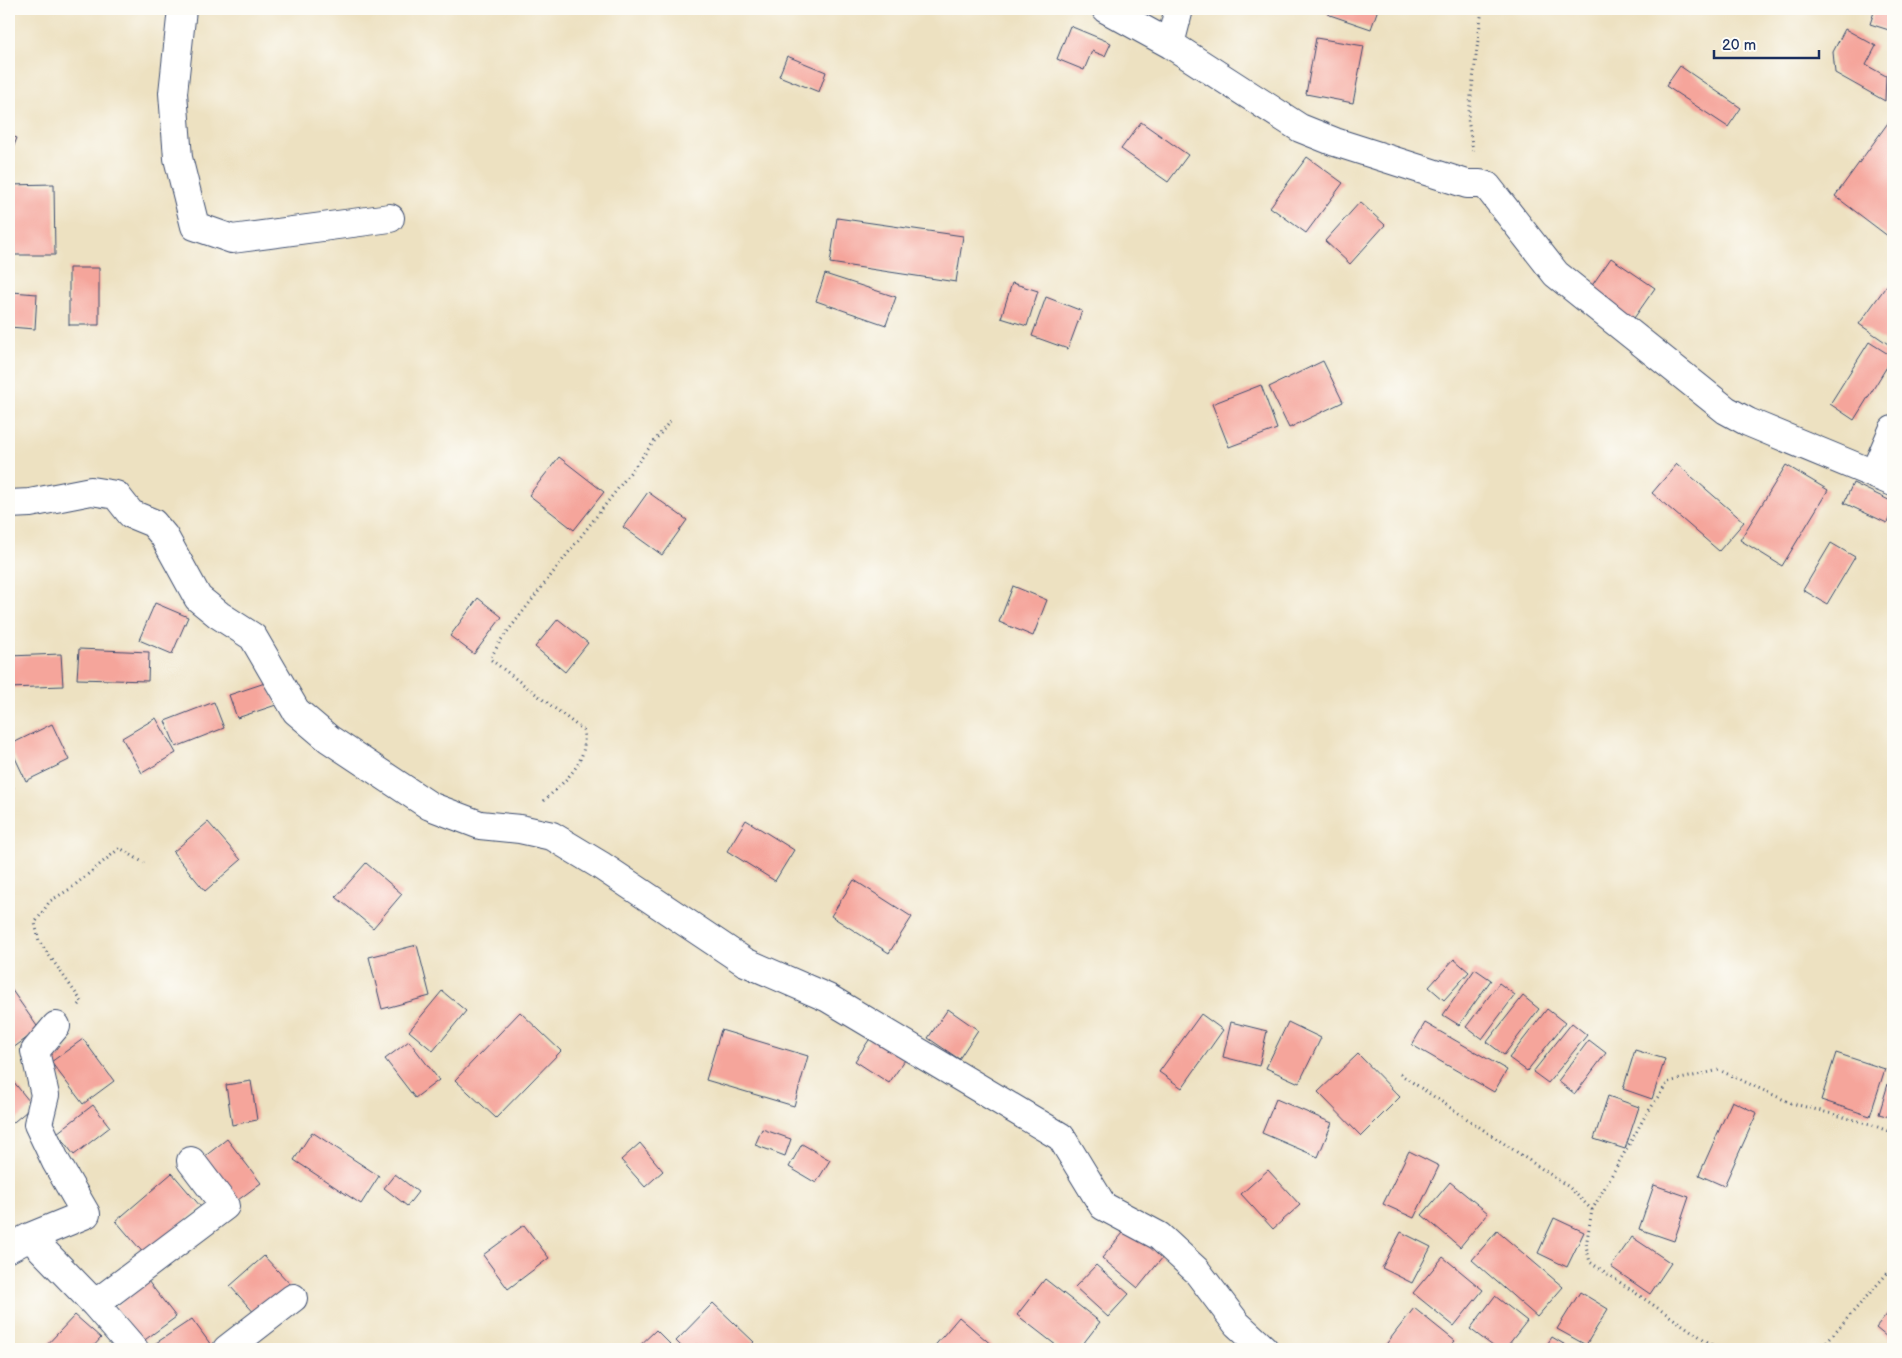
<svg xmlns="http://www.w3.org/2000/svg" width="1902" height="1358" font-family="'Balsamiq Sans',sans-serif">
  <style>
    .building { fill: #f5a59b }
    .lines { fill: none; stroke-linecap: round; stroke-linejoin: round }
    .minor-casing { stroke: #3a4a6d; stroke-width: 30 }
    .path { stroke: #3a4a6d; stroke-width: 3; stroke-dasharray: 1 4; stroke-linecap: butt }
    .minor { stroke: #fff; stroke-width: 28 }
  </style>
  <rect width="100%" height="100%" fill="#fdfcf7"/>
  <filter id="ink" filterUnits="userSpaceOnUse"><feTurbulence type="fractalNoise" baseFrequency=".02" numOctaves="2"/><feDisplacementMap in="SourceGraphic" scale="10" xChannelSelector="R" yChannelSelector="G"/><feConvolveMatrix kernelMatrix="1 2 1 2 8 2 1 2 1" color-interpolation-filters="sRGB"/></filter>
  <filter id="wash" filterUnits="userSpaceOnUse"><feTurbulence type="fractalNoise" baseFrequency=".0096" numOctaves="4" result="noise"/><feDisplacementMap in="SourceGraphic" scale="20" xChannelSelector="R" yChannelSelector="G"/><feGaussianBlur stdDeviation="1.12" result="paint"/><feColorMatrix in="noise" values="0 0 0 0 0 0 0 0 0 0 0 0 0 0 0 0 0 1.4 0 .05"/><feComposite in="paint" operator="in"/></filter>
  <g filter="url(#wash)">
    <rect width="100%" height="100%" fill="#ede1c1"/>
    <g id="blocks">
      <path class="building" d="M1329 9H1378L1371 29 1327 14Z
        M1875 9H1893L1892 31 1870 24Z
        M1070 26 1111 43 1105 56 1092 51 1084 70 1057 59Z
        M1845 29 1876 46 1866 65 1886 76 1885 101 1835 73 1833 52Z
        M1316 38 1364 46 1353 103 1306 94Z
        M787 56 826 72 819 92 779 76Z
        M1680 66 1741 108 1728 127 1666 86Z
        M1893 116V240L1835 196Z
        M1141 122 1188 155 1168 182 1121 149Z
        M9 135 17 138 9 158Z
        M1307 157 1343 183 1306 233 1270 207Z
        M54 184 55 255H9V185Z
        M1360 202 1385 225 1350 264 1325 241Z
        M837 218 963 236 956 282 830 263Z
        M1611 258 1655 288 1630 324 1586 294Z
        M69 268H99V325H69Z
        M825 274 896 297 886 325 816 301Z
        M1012 283 1038 291 1027 326 1001 318Z
        M1887 285 1893 289V342L1891 346 1859 324Z
        M12 292 37 294 35 329 9 327Z
        M1046 297 1082 311 1068 349 1032 336Z
        M1869 342 1893 357 1854 420 1830 404Z
        M1323 361 1343 402 1289 428 1269 387Z
        M1261 385 1277 429 1229 447 1212 404Z
        M559 457 604 492 574 530 529 495Z
        M1677 464 1744 522 1719 551 1652 493Z
        M1786 465 1828 490 1782 566 1740 540Z
        M1853 483 1893 502V509L1887 523 1844 503Z
        M648 492 687 520 662 555 623 527Z
        M1831 543 1855 557 1827 604 1803 590Z
        M1013 586 1047 600 1033 636 999 622Z
        M478 598 502 617 474 654 450 636Z
        M155 603 188 617 172 654 139 640Z
        M558 619 588 643 565 672 535 647Z
        M79 649 149 652 148 681 77 679Z
        M61 654 63 686 9 688V656Z
        M268 682 276 705 237 718 229 695Z
        M214 702 224 728 176 747 165 721Z
        M156 718 176 753 142 773 122 738Z
        M52 724 69 760 26 781 9 745Z
        M9 773 14 788 9 790Z
        M746 820 794 850 775 881 727 851Z
        M208 822 241 860 205 891 173 852Z
        M366 863 402 894 373 928 336 897Z
        M854 880 912 917 889 953 831 916Z
        M417 945 430 996 382 1009 369 957Z
        M1454 959 1469 972 1444 1000 1429 987Z
        M1475 969 1491 980 1459 1025 1443 1015Z
        M1499 983 1515 995 1482 1039 1466 1027Z
        M9 986 39 1029 9 1051Z
        M442 991 466 1011 433 1051 409 1031Z
        M1523 996 1539 1009 1504 1055 1487 1042Z
        M948 1009 978 1030 959 1059 928 1038Z
        M1547 1009 1565 1023 1527 1071 1509 1058Z
        M520 1012 561 1051 496 1118 455 1080Z
        M1201 1014 1223 1030 1182 1088 1159 1072Z
        M1231 1022 1267 1031 1259 1066 1223 1057Z
        M1288 1022 1321 1038 1299 1083 1266 1068Z
        M1425 1023 1507 1070 1494 1092 1412 1045Z
        M1572 1023 1587 1035 1548 1083 1533 1072Z
        M721 1030 808 1056 794 1106 706 1080Z
        M871 1037 905 1060 889 1083 855 1061Z
        M83 1039 114 1081 83 1104 51 1062Z
        M1589 1040 1606 1053 1575 1094 1558 1081Z
        M409 1041 439 1080 415 1098 385 1059Z
        M1635 1050 1665 1059 1652 1099 1623 1089Z
        M1836 1053 1885 1069 1870 1116 1821 1100Z
        M1358 1054 1400 1097 1361 1136 1318 1092Z
        M1891 1074 1893 1075V1118L1879 1114Z
        M9 1076 33 1106 9 1126Z
        M251 1081 257 1120 232 1125 226 1085Z
        M1608 1096 1639 1107 1625 1149 1594 1139Z
        M1276 1099 1332 1123 1318 1157 1262 1133Z
        M1732 1101 1757 1113 1724 1186 1699 1175Z
        M93 1105 110 1127 74 1155 57 1133Z
        M762 1129 791 1139 785 1156 755 1145Z
        M312 1132 379 1176 361 1204 294 1160Z
        M227 1139 261 1183 238 1200 204 1157Z
        M640 1143 663 1171 645 1187 621 1160Z
        M802 1144 830 1160 816 1183 789 1167Z
        M1409 1151 1439 1166 1414 1218 1383 1204Z
        M1268 1170 1300 1205 1273 1229 1241 1194Z
        M172 1173 201 1207 145 1255 116 1221Z
        M395 1174 418 1192 407 1206 384 1188Z
        M1450 1182 1488 1213 1460 1247 1422 1215Z
        M1654 1185 1689 1197 1674 1241 1639 1229Z
        M1554 1218 1584 1232 1567 1267 1538 1253Z
        M524 1225 549 1258 508 1289 483 1255Z
        M1128 1227 1163 1257 1138 1288 1102 1258Z
        M1497 1231 1563 1287 1537 1317 1472 1260Z
        M1401 1232 1431 1247 1412 1283 1382 1268Z
        M1632 1237 1671 1263 1650 1294 1611 1267Z
        M264 1256 291 1285 257 1316 230 1286Z
        M1443 1257 1483 1290 1454 1326 1413 1293Z
        M1096 1265 1129 1294 1108 1317 1075 1287Z
        M1045 1279 1100 1322 1079 1349H1061L1017 1315Z
        M148 1281 176 1317 142 1342 115 1307Z
        M1580 1292 1608 1309 1586 1345 1557 1329Z
        M1495 1296 1527 1321 1505 1349H1497L1470 1329Z
        M713 1303 754 1342 747 1349H684L676 1341Z
        M1893 1307V1342L1876 1328Z
        M1414 1308 1455 1341 1448 1349H1387L1384 1347Z
        M75 1315 101 1338 91 1349H43Z
        M959 1317 993 1346 990 1349H932Z
        M192 1319 214 1349H152L150 1347Z
        M656 1330 675 1349H636Z
        M1552 1337 1572 1349H1544Z"/>
    </g>
  </g>
  <g filter="url(#ink)">
    <use href="#blocks" fill-opacity="0" stroke="#3a4a6d" stroke-width="1"/>
    <g class="lines">
      <defs>
        <path id="minor" d="M182 9 173 93 178 158 195 226 232 239 390 218
          M1106 9 1170 44 1300 128 1335 142 1467 184H1480L1487 186 1556 274 1726 410 1748 422 1893 482
          M1170 44 1179 9
          M1874 474 1893 430
          M9 504 30 503 91 491 116 495 131 514 153 523 164 536 198 598 219 615 253 637 296 711 329 739 430 806 480 825 520 829 552 836 600 865 745 962 828 998 1061 1137 1103 1206 1159 1236 1196 1270 1237 1324 1264 1349
          M30 1237 86 1214 56 1162 38 1124 45 1095 35 1051 56 1026
          M9 1248 30 1237 95 1304 134 1349
          M95 1304 225 1206 191 1161
          M227 1349 293 1298"/>
      </defs>
      <use href="#minor" class="minor-casing"/>
      <path class="path" d="M1473 151 1468 119 1482 9
        M544 801C565 780 590 763 583 730L490 659 501 640 670 421
        M79 1005 82 1002 39 941 35 923 50 901 70 889 120 848 144 863
        M1400 1074 1569 1187 1592 1210 1586 1246 1590 1262 1718 1349
        M1592 1210 1644 1118 1668 1082 1719 1070 1791 1103 1870 1124 1893 1133
        M1820 1349 1893 1267"/>
      <use href="#minor" class="minor"/>
    </g>
  </g>
  <rect width="1902" height="1358" fill="none" stroke="#fdfcf7" stroke-width="30"/>
  <path d="M1714 50v8h105v-8" fill="none" stroke="#1b2f5e" stroke-width="2.5"/>
  <text x="1722" y="50" font-size="15" fill="#1b2f5e" stroke="#fdfcf7" stroke-width="4" paint-order="stroke">20 m</text>
</svg>
